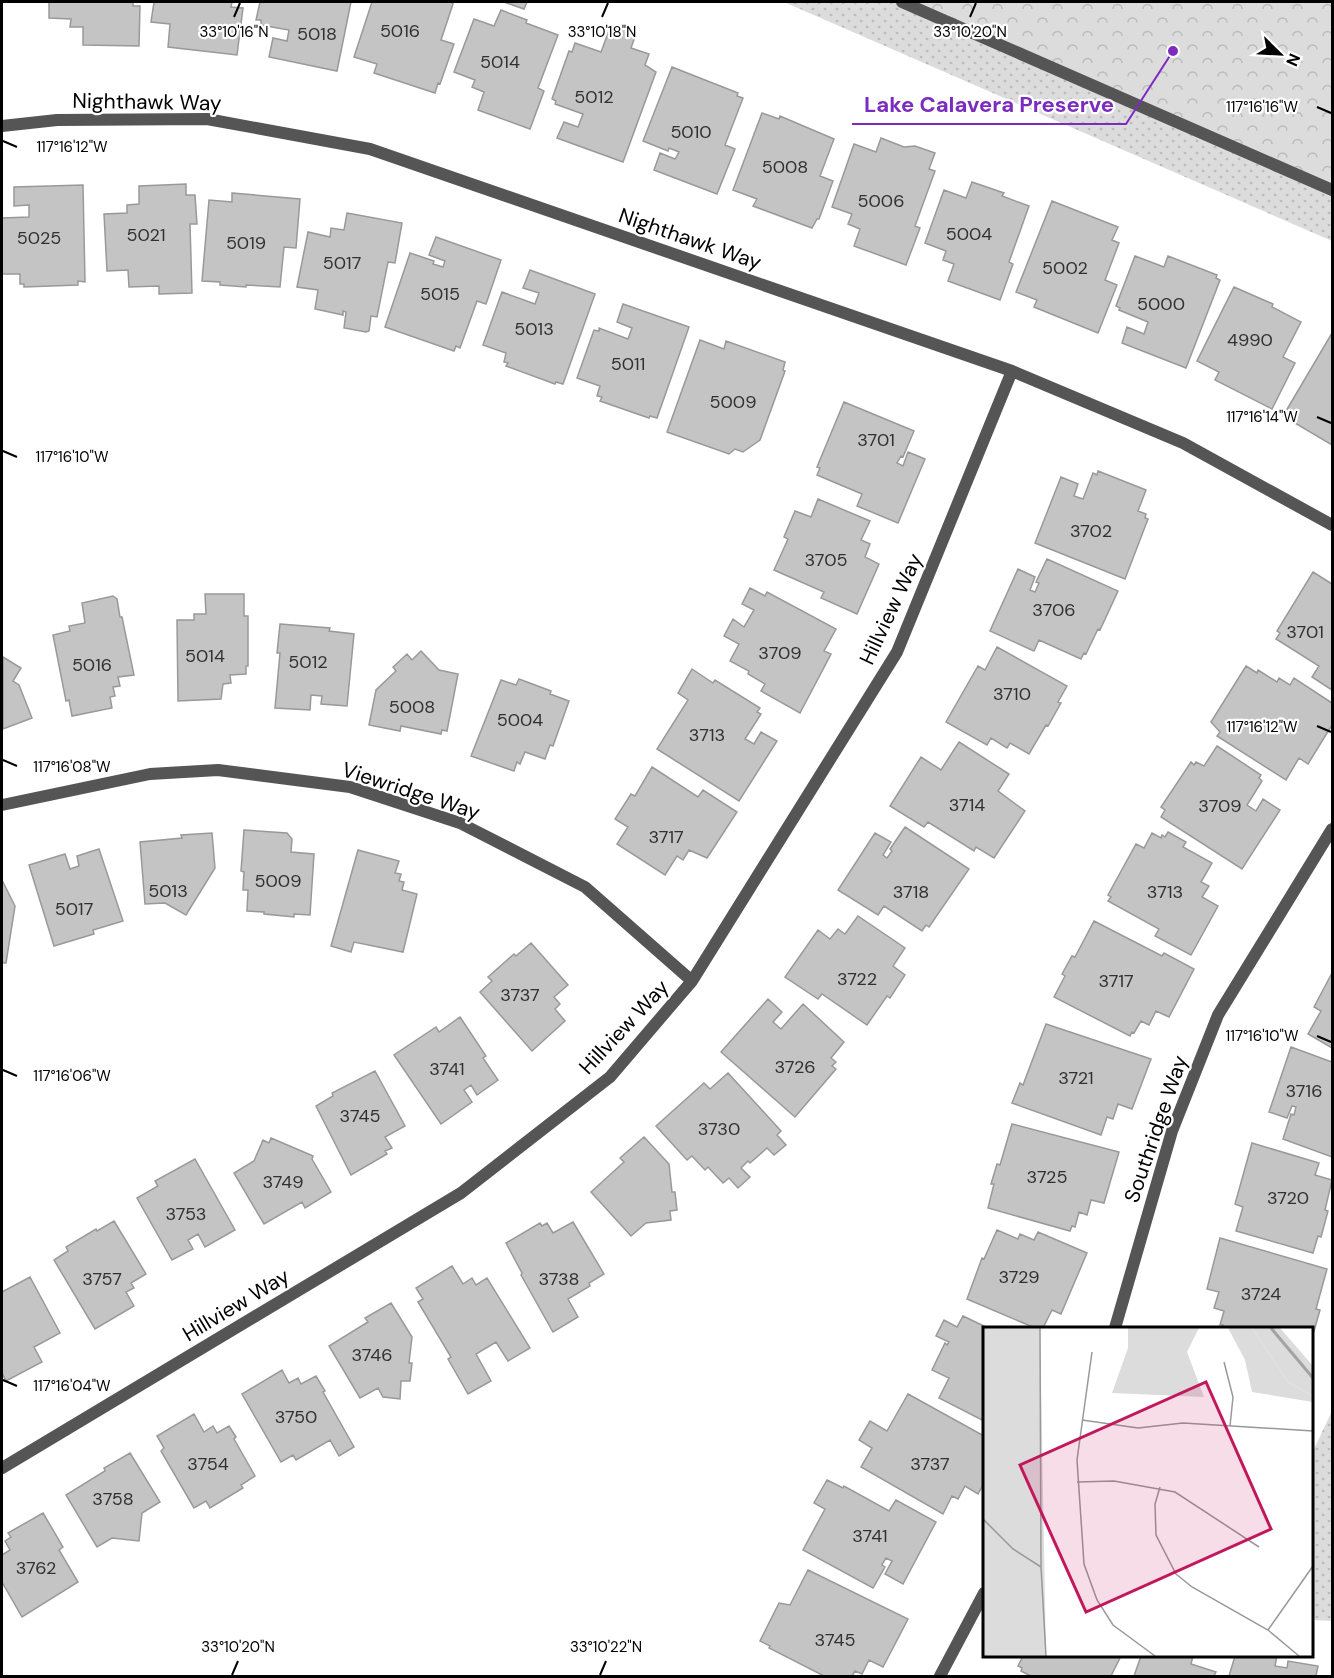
<svg xmlns="http://www.w3.org/2000/svg" width="1334" height="1678" font-family="'DM Sans',sans-serif">
  <style>
    .grass { fill: url(#grass-dots) }
    .park { fill: url(#park-crowns) }
    .building { fill: #c4c4c4; stroke: #999; stroke-width: 1.5 }
    .lines { fill: none; stroke-linecap: round; stroke-linejoin: round }
    .service { stroke: #555; stroke-width: 12 }
    .minor { stroke: #555; stroke-width: 12 }
    .ticks { fill: none; stroke: #000; stroke-width: 2 }
    .labels { text-anchor: middle; dominant-baseline: central; stroke-width: 4.5; stroke-linejoin: round; paint-order: stroke }
    .number-label { font-size: 18px; fill: #313131 }
    .street-label { font-size: 21px; fill: #000; stroke: #fff }
    .inset-river { fill: none; stroke: #a3a3a3; stroke-width: 3 }
    .inset-road { fill: none; stroke: #999; stroke-width: 1.5 }
    .view { fill: #c2185b; fill-opacity: 0.15; stroke: #c2185b; stroke-width: 3 }
    .inset-edge { fill: none; stroke: #000; stroke-width: 3 }
    .ticks-label { font-size: 15px; text-anchor: middle; fill: #000; stroke: #fff; stroke-width: 4.5; stroke-linejoin: round; paint-order: stroke }
    .leader { fill: none; stroke: #7b2cbf; stroke-width: 2 }
    .callout-dot { fill: #7b2cbf; stroke: #fff; stroke-width: 2 }
    .callout-label { font-size: 22px; text-anchor: middle; font-weight: bold; fill: #7b2cbf; stroke: #fff; stroke-width: 4.5; stroke-linejoin: round; paint-order: stroke }
  </style>
  <defs>
    <pattern id="grass-dots" width="8" height="8" patternUnits="userSpaceOnUse" patternTransform="scale(1.5)"><rect width="8" height="8" fill="#dcdcdc"/><path d="M2 2h.1M6 6h.1" fill="none" stroke="#bbb" stroke-width="1.8" stroke-linecap="round"/></pattern>
    <pattern id="park-crowns" width="20" height="18" patternUnits="userSpaceOnUse" patternTransform="scale(1.5)"><rect width="20" height="18" fill="#dcdcdc"/><path d="M2 6a3 3 0 1 1 6 0M12 15a3 3 0 1 1 6 0" fill="none" stroke="#bbb"/></pattern>
  </defs>
  <rect width="100%" height="100%" fill="#fff"/>
  <path class="grass" d="M784 2H1332V241Z
    M1332 1411V1621L1312 1620V1453Z"/>
  <path class="park" d="M902 2H1332V190Z"/>
  <path class="building" d="M49 2H133V6H140L139 46 83 45V27H70L71 19 49 18Z
    M154 2H232L231 7 243 8 237 55 168 47 170 24 151 22Z
    M260 2H351L337 71 269 57 273 38 287 41 289 30 261 25V20H256Z
    M372 2H451L453 4 441 40 454 44 440 84 438 83 435 93 374 73 377 64 354 57Z
    M504 2H527L524 9Z
    M501 10 527 20 526 23 558 35 538 88 544 91 530 129 478 110 484 92 472 87 475 80 454 72 474 19 494 26Z
    M611 25 636 34 631 48 649 54 645 65 656 72 623 162 557 138 564 122 578 127 583 114 555 104 556 101 552 99 569 51 572 52 575 43 601 52Z
    M672 67 738 93 737 96 743 98 725 145 735 149 717 194 654 170 660 153 675 159 679 152 669 148 668 151 643 141Z
    M762 113 779 119 780 116 834 139 820 176 833 181 819 219H817L812 228 753 206 757 199 733 190Z
    M881 138 904 147 915 146 935 153 929 169 935 171 915 226 920 228 906 265 854 246 860 229 848 224 852 214 832 207 854 144 876 152Z
    M972 182 1004 193 1002 196 1029 206 1009 262 1013 264 1000 300 948 281 954 264 943 260 946 251 925 243 944 190 966 198Z
    M186 184V195H195L197 224H190L192 293 159 294V286L129 287 128 270 107 271 104 214 127 213V205L139 204V186Z
    M83 185 85 282 78 281V285L24 287V284H20V274H2V218L29 217V205L14 206V187Z
    M232 193 300 199 296 248 284 247 280 287 246 285V287L220 285V282L202 281 209 200 232 202Z
    M1052 201 1118 227 1112 240 1119 243 1105 280 1117 285 1098 333 1034 307 1037 300 1016 292Z
    M347 213 402 223 395 263 388 262 377 317 371 316 369 331 366 332 344 328 346 312 343 311V315L315 309 318 290 297 287 308 232 330 237 331 228 344 230Z
    M436 237 501 260 486 304 477 301 460 348 456 346 454 351 385 327 410 253 434 261 433 264 443 267 445 261 429 255Z
    M1135 256 1164 267 1168 256 1217 275 1216 278 1220 280 1186 368 1122 343 1127 327 1144 334 1148 322 1119 310 1120 308 1116 306Z
    M530 270 595 294 563 384 556 382 555 384 506 366 508 363 504 362 506 353 483 345 502 292 535 304 539 293 523 288Z
    M1234 287 1273 304 1272 307 1301 322 1283 357 1295 363 1272 409 1215 380 1219 372 1197 361Z
    M623 304 689 327 657 418 650 416 649 418 600 401 602 397 597 396 600 386 577 378 594 330 599 331V328L628 339 632 328 617 322Z
    M1332 333V445L1283 416Z
    M700 340 724 349 726 341 785 362 783 370 785 371 760 440 743 452 735 449 729 454 667 432Z
    M844 402 914 431 903 457 901 456 897 463 903 466 908 452 925 459 898 523 857 506 862 494 817 475 820 468 817 467Z
    M1098 471 1146 490 1138 511 1146 514 1145 518 1148 519 1125 579 1035 543 1061 477 1078 484 1074 496 1083 499 1093 473 1097 475Z
    M818 499 870 521 861 540 870 544 865 557 879 564 857 614 821 598 824 592 774 570 788 539 784 537 795 511 811 517Z
    M1047 559 1118 591 1100 630 1098 629 1086 654 1084 653 1081 659 1039 640 1034 651 990 631 1018 569 1035 577 1030 590 1035 592 1039 583 1036 582Z
    M1313 572 1332 584V690L1312 677 1319 666 1276 639 1280 633 1277 631Z
    M750 588 765 596 767 592 836 629 824 651 831 654 800 713 761 691 765 684 748 674 749 671 730 661 739 644 724 636 733 619 744 627 754 610 742 604Z
    M205 594H244V616H248V666H246V674L230 675 231 683 223 684 221 699 178 701 177 620H194V614H206Z
    M113 596 117 599 120 617H122L134 675 118 677 120 686 113 687 115 696 110 697 112 708 72 716 69 700 66 701 53 635 70 631 69 626 85 623 82 603Z
    M280 624 330 628 329 631 354 634 347 706 321 704 322 696 311 695 310 710 275 708 280 653H277Z
    M997 647 1067 686 1058 702 1061 703 1048 726 1046 725 1029 754 1010 743 1007 748 991 738 987 745 946 722 978 666 985 670Z
    M421 651 439 670 458 674 447 731 442 730 441 734 401 726 400 731 369 725 376 690 396 671 393 667 407 654 412 660Z
    M3 657 21 668 13 681 19 685 32 718 3 729Z
    M1246 666 1257 673 1258 670 1277 682 1279 678 1290 685 1294 678 1332 703V725L1308 764 1299 758 1286 780 1217 736 1220 732 1211 722Z
    M692 669 713 683 715 680 760 708 757 712 761 714 745 739 754 744 761 732 777 741 739 801 657 749 688 700 678 693Z
    M519 679 551 691 550 694 569 701 553 746 550 745 545 759 525 752 520 764 517 762 514 771 471 756 501 680 516 685Z
    M959 742 1009 774 998 791 1025 811 994 858 976 847 974 851 928 822 924 827 890 806 921 757 941 770Z
    M1217 746 1261 775 1259 778 1262 781 1247 805 1256 811 1263 799 1280 810 1242 869 1161 817 1165 810 1161 807 1191 762 1194 765 1196 762 1204 766Z
    M652 767 698 797 703 790 737 812 707 858 689 850 683 860 677 856 665 875 617 844 628 827 615 819 631 794 635 796Z
    M905 827 969 869 929 927 926 925 922 931 884 906 878 915 838 890 875 833 891 842 883 855 887 858 892 851 890 849Z
    M244 830 287 833 292 839 291 852 314 854 310 915 294 914V917L264 914V912L247 911 248 890H243L244 872 241 871Z
    M1168 832 1186 842 1183 847 1212 863 1201 882 1209 886 1202 897 1218 906 1191 955 1155 936 1159 929 1108 901 1111 897 1108 895 1136 844 1144 848 1152 833 1161 838 1162 835 1165 837Z
    M212 833 215 868 186 915 165 903 145 904 140 842 182 838 181 835Z
    M99 849 123 921 93 930 94 934 54 946 29 865 65 854 70 869 79 866 77 856Z
    M358 850 399 861 395 873 401 874 399 881 404 882 402 890 417 894 403 952 354 942 351 952 331 946Z
    M2 880 15 906 6 963H2Z
    M858 916 905 948 893 966 905 975 890 998 887 996 867 1025 822 994 818 999 785 977 818 930 830 939 838 929 845 934Z
    M1094 921 1162 956 1164 953 1194 969 1169 1017 1156 1011 1149 1025 1141 1021 1134 1033 1132 1032 1130 1036 1054 997 1065 976 1062 974 1072 956 1075 957Z
    M531 943 568 985 554 997 560 1004 555 1009 565 1021 532 1051 480 992 492 981 488 977 514 954 516 956Z
    M1332 973V1048L1308 1034 1321 1011 1314 1007Z
    M768 999 782 1012 773 1022 781 1029 803 1004 844 1042 831 1058 836 1062 832 1066 836 1069 795 1117 721 1052Z
    M460 1017 486 1056 483 1058 498 1080 477 1095 471 1085 464 1090 472 1102 441 1124 394 1055 436 1027 439 1032Z
    M1046 1024 1151 1059 1132 1109 1118 1104 1113 1119 1107 1117 1101 1135 1012 1103 1020 1083 1023 1085Z
    M1291 1047 1332 1062V1157L1283 1139 1291 1114 1294 1115 1296 1107 1292 1106 1287 1118 1269 1112Z
    M375 1071 405 1126 385 1137 392 1148 385 1151 387 1154 351 1175 316 1106 333 1096 332 1093Z
    M728 1073 781 1131 777 1135 786 1145 774 1155 767 1148 750 1163 748 1161 741 1168 750 1177 738 1188 729 1178 723 1183 708 1167 705 1170 692 1156 687 1160 656 1126 704 1083 710 1089Z
    M1012 1124 1119 1152 1104 1203 1091 1200 1087 1215 1079 1212 1075 1227 1072 1226 1070 1231 988 1208 994 1184H991L997 1164 1000 1165Z
    M644 1137 669 1164 672 1192H675L677 1210 670 1211 671 1220 646 1223 631 1236 591 1192 624 1162 620 1158Z
    M271 1138 313 1156 312 1159 331 1192 305 1208 302 1202 264 1224 234 1173 254 1161 263 1140 269 1143Z
    M1252 1143 1319 1163 1315 1175 1332 1180 1325 1210 1328 1211 1321 1237 1318 1236 1313 1253 1236 1231 1243 1207 1235 1204Z
    M195 1159 235 1230 205 1247 198 1234 188 1240 193 1249 172 1260 137 1198 158 1186 155 1181Z
    M114 1221 146 1274 131 1283 134 1288 126 1292 134 1306 95 1329 54 1260 68 1251 66 1247 96 1229 97 1231Z
    M573 1222 604 1274 589 1283 590 1286 568 1299 578 1317 553 1332 521 1275 522 1273 506 1243 540 1223 542 1226 547 1223 553 1233Z
    M997 1230 1018 1239 1020 1234 1034 1240 1038 1232 1087 1253 1061 1314 1052 1310 1043 1328H1035L967 1299 982 1258 984 1259Z
    M1220 1238 1327 1269 1316 1309 1320 1310 1314 1331 1312 1328H1222L1223 1325H1220L1224 1311 1214 1308 1219 1292 1207 1289Z
    M452 1266 463 1284 472 1278 476 1285 487 1278 530 1348 508 1361 496 1342 476 1354 491 1381 468 1394 448 1359 451 1357 418 1302 423 1299 416 1288Z
    M30 1277 60 1333 34 1347 42 1362 6 1381 2 1373V1292Z
    M391 1303 412 1337 409 1363H412L410 1381H401L400 1399 383 1397 378 1388 360 1398 329 1346 368 1322 365 1318Z
    M963 1316 988 1328H984V1421L939 1398 949 1378 932 1370 945 1343 947 1345 949 1342 936 1336 944 1320 957 1327Z
    M282 1370 289 1383 298 1378 301 1384 316 1376 325 1391 323 1392 354 1447 339 1456 330 1440 296 1460 293 1455 281 1462 242 1394Z
    M908 1394 984 1436V1483L978 1494 965 1486 958 1499 952 1496 943 1514 861 1467 872 1448 859 1440 870 1421 887 1431Z
    M194 1414 204 1432 213 1426 217 1433 229 1426 236 1437 234 1439 255 1476 241 1485 243 1488 210 1508 206 1501 194 1508 161 1451 164 1448 157 1436Z
    M130 1453 160 1502 142 1513 139 1541 112 1538 97 1547 66 1495 105 1471 104 1468Z
    M827 1480 843 1488 844 1486 889 1511 896 1500 936 1522 903 1584 885 1574 892 1561 886 1558 882 1565 885 1567 873 1588 803 1550 825 1509 814 1503Z
    M43 1513 63 1547 59 1550 78 1582 22 1617 2 1582V1555L10 1550 5 1541 11 1537 8 1533Z
    M808 1570 908 1619 883 1667 869 1660 862 1674 855 1671 852 1676H824L769 1648 770 1646 760 1641 779 1603 790 1605Z
    M1023 1656H1121L1111 1676H1031L1021 1671 1022 1668 1018 1666Z
    M1141 1656H1193L1191 1664 1216 1672 1214 1676H1134Z
    M1235 1656H1277L1275 1666 1287 1668 1288 1661 1318 1666 1316 1676H1229Z"/>
  <g class="lines">
    <path class="service" d="M902 2 1332 190"/>
    <path class="minor" d="M2 126 57 120 207 119 370 149 1012 371 1183 443 1332 525
      M2 805 150 774 218 770 350 787 460 823 585 887 692 981
      M1115 1328 1172 1131 1218 1015 1332 829
      M2 1468 461 1193 610 1077 692 981 897 652 1012 371
      M940 1676 984 1593"/>
  </g>
  <path class="ticks" d="M234 17 240 3M602 17 608 3M970 17 976 3M1317 107 1331 113M3 141 17 147M1317 417 1331 423M3 451 17 457M1317 726 1331 732M3 760 17 766M1317 1036 1331 1042M3 1070 17 1076M3 1380 17 1386M232 1675 238 1661M600 1675 606 1661"/>
  <g class="labels">
    <g class="number-label">
      <text x="400" y="31">5016</text>
      <text x="317" y="34">5018</text>
      <text x="500" y="62">5014</text>
      <text x="594" y="97">5012</text>
      <text x="691" y="132">5010</text>
      <text x="785" y="167">5008</text>
      <text x="881" y="201">5006</text>
      <text x="969" y="234">5004</text>
      <text x="146" y="235">5021</text>
      <text x="39" y="238">5025</text>
      <text x="246" y="243">5019</text>
      <text x="342" y="263">5017</text>
      <text x="1065" y="268">5002</text>
      <text x="440" y="294">5015</text>
      <text x="1161" y="304">5000</text>
      <text x="534" y="329">5013</text>
      <text x="1250" y="340">4990</text>
      <text x="628" y="364">5011</text>
      <text x="733" y="402">5009</text>
      <text x="876" y="440">3701</text>
      <text x="1091" y="531">3702</text>
      <text x="826" y="560">3705</text>
      <text x="1054" y="610">3706</text>
      <text x="1305" y="632">3701</text>
      <text x="780" y="653">3709</text>
      <text x="205" y="656">5014</text>
      <text x="308" y="662">5012</text>
      <text x="92" y="665">5016</text>
      <text x="1012" y="694">3710</text>
      <text x="412" y="707">5008</text>
      <text x="520" y="720">5004</text>
      <text x="707" y="735">3713</text>
      <text x="967" y="805">3714</text>
      <text x="1220" y="806">3709</text>
      <text x="666" y="837">3717</text>
      <text x="278" y="881">5009</text>
      <text x="168" y="891">5013</text>
      <text x="911" y="892">3718</text>
      <text x="1165" y="892">3713</text>
      <text x="74" y="909">5017</text>
      <text x="857" y="979">3722</text>
      <text x="1116" y="981">3717</text>
      <text x="520" y="995">3737</text>
      <text x="795" y="1067">3726</text>
      <text x="447" y="1069">3741</text>
      <text x="1076" y="1078">3721</text>
      <text x="1304" y="1091">3716</text>
      <text x="360" y="1116">3745</text>
      <text x="719" y="1129">3730</text>
      <text x="1047" y="1177">3725</text>
      <text x="283" y="1182">3749</text>
      <text x="1288" y="1198">3720</text>
      <text x="186" y="1214">3753</text>
      <text x="1019" y="1277">3729</text>
      <text x="102" y="1279">3757</text>
      <text x="559" y="1279">3738</text>
      <text x="1261" y="1294">3724</text>
      <text x="372" y="1355">3746</text>
      <text x="296" y="1417">3750</text>
      <text x="208" y="1464">3754</text>
      <text x="930" y="1464">3737</text>
      <text x="113" y="1499">3758</text>
      <text x="870" y="1536">3741</text>
      <text x="36" y="1568">3762</text>
      <text x="835" y="1640">3745</text>
    </g>
    <g class="street-label">
      <text transform="translate(147 102) rotate(1)">Nighthawk Way</text>
      <text transform="translate(690 239) rotate(19)">Nighthawk Way</text>
      <text transform="translate(891 609) rotate(-65)">Hillview Way</text>
      <text transform="translate(411 791) rotate(18)">Viewridge Way</text>
      <text transform="translate(624 1027) rotate(-47)">Hillview Way</text>
      <text transform="translate(1156 1129) rotate(-71)">Southridge Way</text>
      <text transform="translate(236 1305) rotate(-31)">Hillview Way</text>
    </g>
  </g>
  <g transform="translate(983 1327)">
    <rect width="330" height="330" fill="#fff"/>
    <path d="M145 1H216L204 25 221 70 129 66 145 21ZM245 1H269L305 55 330 69V75L269 65 262 33Z" fill="#dcdcdc"/>
    <path d="M269 1H297L330 39V69L305 55Z" fill="#dcdcdc"/>
    <path d="M0 1H57L63 329H0Z" fill="#dcdcdc"/>
    <path class="inset-river" d="M288 1 330 51"/>
    <path class="inset-road" d="M57 1 58 240 63 329M109 25 94 133 101 237 114 273 130 298 172 329M241 35 250 70 247 99M99 93 155 101 200 96 330 104M94 155 131 154 192 165 276 220M177 160 172 177 173 208 193 247 209 260 285 303 316 329M0 192 30 222 58 240M285 303 330 239"/>
    <path class="view" d="M223 55 288 202 103 285 37 138Z"/>
    <rect width="330" height="330" class="inset-edge"/>
  </g>
  <g class="ticks-label">
    <text x="234" y="37">33°10'16"N</text>
    <text x="602" y="37">33°10'18"N</text>
    <text x="970" y="37">33°10'20"N</text>
    <text x="1262" y="112">117°16'16"W</text>
    <text x="72" y="152">117°16'12"W</text>
    <text x="1262" y="422">117°16'14"W</text>
    <text x="72" y="462">117°16'10"W</text>
    <text x="1262" y="732">117°16'12"W</text>
    <text x="72" y="772">117°16'08"W</text>
    <text x="1262" y="1041">117°16'10"W</text>
    <text x="72" y="1081">117°16'06"W</text>
    <text x="72" y="1391">117°16'04"W</text>
    <text x="238" y="1652">33°10'20"N</text>
    <text x="606" y="1652">33°10'22"N</text>
  </g>
  <path class="leader" d="M1173 51L1126 124H852"/>
  <circle class="callout-dot" cx="1173" cy="51" r="6"/>
  <g class="callout-label">
    <text x="989" y="112">Lake Calavera Preserve</text>
  </g>
  <rect width="1334" height="1678" fill="none" stroke="#000000" stroke-width="6"/>
  <g transform="translate(1280 54) rotate(114)" stroke="#ffffff" stroke-width="4.5" paint-order="stroke">
  <path d="M0-4.5L10 22L0 15L-10 22Z" fill="#000000"/>
  <text y="-9" font-size="16" font-weight="bold" text-anchor="middle" fill="#000000">N</text>
  </g>
</svg>
